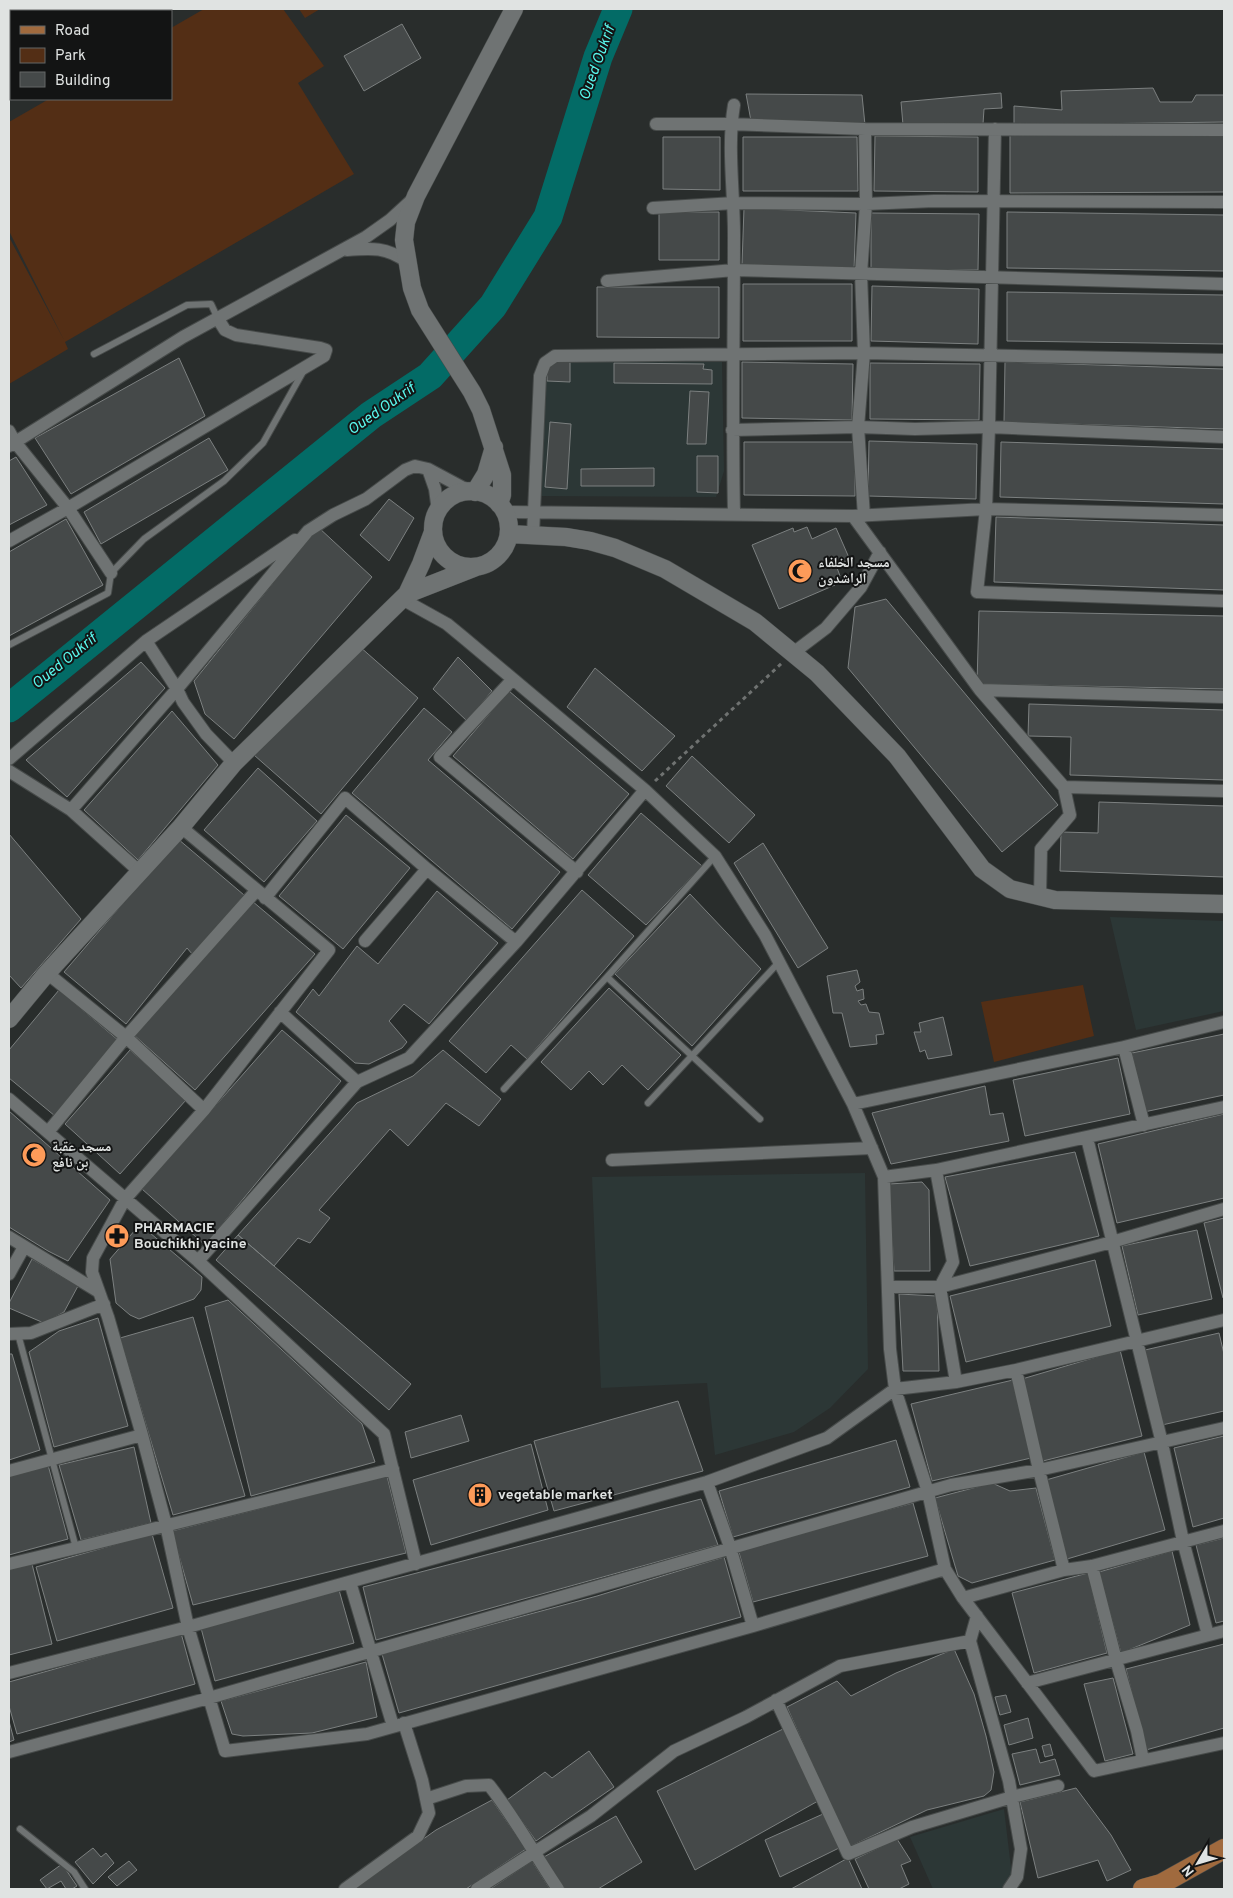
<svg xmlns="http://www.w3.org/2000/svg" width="1233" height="1898" font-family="Overpass,'Noto Naskh Arabic',sans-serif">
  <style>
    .built { fill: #2c3736 }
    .green { fill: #532e15 }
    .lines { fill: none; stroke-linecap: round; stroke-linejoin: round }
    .river { stroke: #036b66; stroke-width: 29 }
    .building { fill: #454949; stroke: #7c8080 }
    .lane-casing { stroke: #474b4a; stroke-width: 8 }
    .street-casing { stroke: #474b4a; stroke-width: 14 }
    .secondary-casing { stroke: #474b4a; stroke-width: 19 }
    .primary-casing { stroke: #474b4a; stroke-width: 21 }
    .path { stroke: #6f7271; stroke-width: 3; stroke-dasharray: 4 4; stroke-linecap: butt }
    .lane { stroke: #6f7373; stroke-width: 6 }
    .street { stroke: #6f7373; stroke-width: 12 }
    .secondary { stroke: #6f7373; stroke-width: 18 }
    .primary { stroke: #a06a3e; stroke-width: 20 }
    .rail { stroke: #929594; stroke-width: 4; stroke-dasharray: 8 4; stroke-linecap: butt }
    .labels { text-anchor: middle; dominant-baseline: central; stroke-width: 4; stroke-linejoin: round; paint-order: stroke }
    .poi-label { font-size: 14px; font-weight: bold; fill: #e0e3e2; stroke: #131414; text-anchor: start }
    .water-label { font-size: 15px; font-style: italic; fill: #59f7ed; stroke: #131414 }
  </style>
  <rect width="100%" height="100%" fill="#292d2c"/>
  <path class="built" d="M545 359 722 362 724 471 716 497 540 496Z
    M1110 917 1224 921V1011L1136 1030Z
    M865 1173 868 1369 830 1408 794 1432 715 1455 707 1383 601 1388 592 1177Z
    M1004 1809 1012 1876 1004 1889H933L910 1837Z"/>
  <path class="green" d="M204 9H283L324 66 298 83 354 174 65 342 68 349 9 384V237L64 340 9 231V122L49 99H171V28Z
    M299 9H320L305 18Z
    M1083 985 1094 1036 994 1062 981 1002Z"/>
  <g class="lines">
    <path class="river" d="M9 708 371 415 430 376 493 306 548 217 598 57 618 9"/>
  </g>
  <path class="building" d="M402 24 421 58 364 91 344 56Z
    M1153 88 1160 102H1192L1196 95H1224V122L1014 125V106L1062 110 1061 91Z
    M1001 93 1002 108 984 109 983 124 903 125 901 102Z
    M746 94 862 95 865 125 751 121Z
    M1224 133V192L1010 193V135Z
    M875 136 978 137V192L874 191Z
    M663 137H720V190L663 189Z
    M743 137H857L858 191H743Z
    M744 208 856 213 854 270 742 265Z
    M659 212H719V260H659Z
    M1007 212 1224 215V271L1007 268Z
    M871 213 979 214 978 270 871 269Z
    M743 284H852V341H743Z
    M872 286 979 289 978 344 871 341Z
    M597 287H719V338L597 337Z
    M1007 292 1224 295V344L1007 341Z
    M179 358 205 416 71 494 35 438Z
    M547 361H570V382L547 381Z
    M742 362 853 364 852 420 742 418Z
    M1005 362 1224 369V429L1004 422Z
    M614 363 704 364 703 369 712 370V384L614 383Z
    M870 363 980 364 979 420 870 419Z
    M690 391 709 392 706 444H687Z
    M550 422 571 424 567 489 545 487Z
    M209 438 228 470 101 544 84 512Z
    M869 441 977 444 976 499 868 496Z
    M744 442H855V496L744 495Z
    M1001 442 1224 449V504L1000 497Z
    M697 456H718V493L697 492Z
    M16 457 47 505 9 525V461Z
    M654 468V486H581V469Z
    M389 499 414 518 389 561 360 535Z
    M996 517 1224 525V590L994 582Z
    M66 519 103 585 9 636V552Z
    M318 527 372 577 234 739 205 714 194 681Z
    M807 527 812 539 836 528 850 560 836 565 840 576 833 581 835 585 779 609 752 545 793 528 794 532Z
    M886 599 1058 805 1002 852 848 668 855 607Z
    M979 611 1224 616V689L977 684Z
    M359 646 418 698 321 814 254 755Z
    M458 657 492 691 467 721 433 689Z
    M141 662 165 688 67 797 26 760Z
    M595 668 675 736 642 771 567 707Z
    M509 691 629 794 573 859 453 756Z
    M1029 704 1224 710V780L1070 775 1071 737 1028 736Z
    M424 708 452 732 428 760 560 872 512 929 352 793Z
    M172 711 218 765 138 860 84 810Z
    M692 756 755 815 729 843 666 786Z
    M258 768 317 821 264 882 204 830Z
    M1099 802 1224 806V877L1060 871 1061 832 1098 833Z
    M641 813 702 866 646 925 588 875Z
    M346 815 410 868 343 949 279 896Z
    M9 834 81 919 21 988 9 975Z
    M178 839 244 895 193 955 187 948 126 1024 64 972Z
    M763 843 828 948 798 968 734 863Z
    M582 890 634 936 527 1059 511 1045 486 1073 449 1041Z
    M437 891 498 943 429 1024 404 1004 389 1021 407 1042 402 1048 369 1064 355 1063 296 1012 313 989 319 996 357 946 378 964Z
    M690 894 761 969 692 1046 615 974Z
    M252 901 315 954 195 1090 135 1036Z
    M857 970 860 982 855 986 857 991 863 989 864 999 858 1001 861 1005 866 1004 869 1012 879 1013 884 1034 876 1035 877 1044 850 1047 842 1013H833L827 976Z
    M609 988 681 1055 648 1090 622 1065 603 1085 589 1071 571 1090 541 1062Z
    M59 990 118 1040 55 1116 9 1078V1050Z
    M943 1017 952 1055 928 1059 925 1050 920 1052 914 1032H921L919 1023Z
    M282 1030 341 1081 205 1245 142 1189Z
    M1224 1034V1095L1144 1112 1132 1053Z
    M130 1050 186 1100 120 1174 65 1124Z
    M443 1050 501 1099 479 1126 446 1103 408 1146 390 1129 319 1210 330 1218 310 1243 298 1238 274 1266 238 1235 357 1103 413 1076Z
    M1118 1058 1130 1114 1025 1136 1013 1080Z
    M985 1086 990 1115 1003 1113 1009 1141 891 1164 872 1113Z
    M9 1111 110 1200 68 1261 48 1251 9 1227Z
    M1224 1114V1198L1117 1223 1098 1144Z
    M1075 1152 1099 1236 970 1266 945 1177Z
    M922 1182 929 1190 930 1271H894L889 1184Z
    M1224 1218V1297L1223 1298 1204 1223Z
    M143 1227 202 1277 201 1290 194 1299 139 1319 130 1315 116 1303 110 1259 136 1229Z
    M1197 1230 1212 1299 1138 1315 1122 1246Z
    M238 1235 411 1384 389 1410 216 1260Z
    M32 1259 78 1286 64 1312 44 1323 9 1308V1303Z
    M1095 1260 1111 1326 966 1362 950 1296Z
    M899 1294 937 1296 939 1371H903Z
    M228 1300 362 1424 375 1462 251 1496 205 1307Z
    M193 1317 245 1496 173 1515 120 1338Z
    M98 1318 128 1426 54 1447 29 1352 59 1331Z
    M1219 1333 1224 1354V1411L1162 1425 1145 1350Z
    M1120 1350 1142 1436 1039 1462 1022 1379Z
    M9 1354H12L40 1450 9 1460Z
    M1013 1380 1031 1458 932 1481 911 1404Z
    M678 1401 703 1471 554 1511 534 1441Z
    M461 1415 469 1441 411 1458 405 1432Z
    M1224 1436V1518L1193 1527 1174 1448Z
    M896 1440 910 1487 733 1537 719 1491Z
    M531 1444 548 1510 431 1545 413 1480Z
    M134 1447 151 1523 81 1540 59 1465Z
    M1144 1452 1165 1530 1067 1559 1046 1480Z
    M48 1465 68 1539 9 1555V1475Z
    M387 1476 406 1553 193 1605 172 1531Z
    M992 1483 1010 1491 1036 1488 1055 1560 972 1583 958 1576 935 1498Z
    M701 1499 718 1545 376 1640 363 1587Z
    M913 1503 928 1556 753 1602 738 1549Z
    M152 1534 173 1608 57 1641 36 1567Z
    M1224 1538V1621L1216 1623 1196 1545Z
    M1172 1551 1190 1625 1121 1653 1099 1572Z
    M724 1557 741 1617 399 1713 382 1654 597 1596Z
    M32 1564 52 1644 9 1655V1570Z
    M1088 1573 1107 1653 1034 1673 1012 1593Z
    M339 1590 354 1643 215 1681 201 1628Z
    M181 1633 195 1684 17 1734 9 1706V1682Z
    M1224 1644V1728L1146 1750 1126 1669Z
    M954 1649 974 1694 986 1736 994 1772 991 1790 984 1796 927 1810 849 1847 787 1707 837 1681 851 1696 896 1673Z
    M366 1662 377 1717 312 1733 243 1736 232 1734 221 1701Z
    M1113 1678 1133 1754 1105 1761 1084 1684Z
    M1006 1695 1011 1712 1000 1715 995 1697Z
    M1028 1718 1033 1738 1009 1745 1004 1725Z
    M9 1721 14 1740 9 1742Z
    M783 1729 818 1801 695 1870 657 1791Z
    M1050 1744 1053 1755 1045 1757 1042 1746Z
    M1036 1749 1040 1763 1055 1759 1060 1775 1020 1785 1012 1754Z
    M589 1751 614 1787 536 1841 507 1800 545 1772 552 1778Z
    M1076 1788 1111 1835 1131 1870 1107 1881 1098 1860 1038 1878 1020 1802Z
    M492 1800 526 1849 466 1889H353L436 1830Z
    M823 1814 839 1848 780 1877 765 1840Z
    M616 1816 642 1862 598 1889H565L544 1857Z
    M897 1839 911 1861 901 1865 909 1884 899 1889H869L855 1859Z
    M93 1848 101 1857 106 1853 114 1863 93 1884 75 1862Z
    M848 1858 862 1889H791Z
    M129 1861 137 1870 117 1886 108 1877Z
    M532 1861 550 1889H490Z
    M62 1864 77 1886 72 1889H66L61 1881 47 1889 40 1880Z"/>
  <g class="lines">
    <defs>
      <path id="lane" d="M94 354 187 305 211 304 218 319
        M9 645 108 593 111 573 144 539 224 481 263 443 304 370
        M715 856 607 977 760 1119
        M504 1089 607 977
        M648 1103 779 962
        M18 1334 76 1548
        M20 1829 74 1872 85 1889"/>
      <path id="street" d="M734 105C727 147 734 191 734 234 734 327 732 421 734 514
        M656 124H730L865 129 1224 130
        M995 129 989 427 986 509 977 592 1224 601
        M653 208 734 203 866 204 934 201 1224 202
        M347 250C372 248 387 247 407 262
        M607 281 734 270 1224 284
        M732 430 858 427 915 429 989 427 1224 437
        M9 431 15 442 68 508 111 573
        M9 446 183 337 366 237 390 220 413 199
        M428 469 435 489 438 511
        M504 512 853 516 986 509 1224 515
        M853 516 980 690 1064 787 1070 815 1041 849 1040 896
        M864 516 858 427 864 353 861 274 866 204 865 129
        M533 535 540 376 545 363 555 356 864 353 1224 360
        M9 541 68 508 324 356 326 350 320 348 236 335 225 330 218 319
        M402 599 447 624 464 638 645 790 715 856 765 935 853 1104 884 1177 890 1349 895 1389 928 1492 945 1569 963 1598 1094 1771 1224 1743
        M146 641 177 689 183 702 206 734 234 763
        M793 653 826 628 861 587 880 552
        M513 679 440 757 577 872
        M980 690 1224 697
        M9 759 146 641 295 540
        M9 771 71 810 140 872
        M1064 787 1224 791
        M71 810 177 689 308 531 333 515 366 499 405 470 415 466 428 469 471 492
        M181 827 329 950 204 1110 125 1199 93 1258 92 1272 108 1317 142 1435 166 1525 188 1627 225 1751 367 1734 753 1626 945 1569
        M265 898 345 798 427 869 516 942
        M365 941 427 869
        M47 973 126 1037 204 1110
        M280 1012 357 1082
        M1124 1047 1144 1125
        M9 1099 198 1261 384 1434 416 1564
        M853 1104 1124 1047 1224 1022
        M48 1132 126 1037 256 891
        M1087 1138 1162 1443 1183 1541 1208 1635
        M612 1160 872 1148
        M936 1170 953 1262 940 1287 956 1382
        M884 1177 936 1170 1224 1107
        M9 1237 99 1292
        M198 1261 357 1082 409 1058 516 942 645 790
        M9 1274 24 1247
        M888 1287H940L1112 1242 1224 1209
        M9 1334 31 1333 104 1304
        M1016 1370 1039 1470 1064 1570
        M9 1471 142 1435
        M707 1482 730 1547 753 1626
        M9 1564 76 1548 393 1469
        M1092 1566 1116 1660 1137 1731 1143 1760
        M350 1582 393 1726
        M963 1598 1064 1570 1092 1566 1224 1531
        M977 1616 970 1641 1009 1781 1021 1849 1017 1877 1009 1889
        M9 1673 188 1627 707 1482 827 1438 895 1389 956 1382 1016 1370 1224 1320
        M1027 1683 1224 1631
        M776 1700 848 1854 912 1827 1012 1797 1058 1786
        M9 1752 209 1698 951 1485 1039 1470 1224 1428
        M426 1799 466 1786 489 1785C515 1818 535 1855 558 1889
        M345 1889 418 1836 429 1813 422 1780 404 1723
        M477 1889 591 1816 674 1751 746 1717 840 1666 970 1641"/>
      <path id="secondary" d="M433 529a38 38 0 1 1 76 0a38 38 0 1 1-76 0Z
        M475 492 486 474 494 447
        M499 504 502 495V475L481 410 472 392 420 310 412 288 404 240 406 222 416 196 514 9
        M509 534 566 537 590 541 615 548 665 569 755 622 817 673 897 756 982 869 1010 889 1055 900 1224 904
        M407 594 476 567
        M9 1019 47 973 181 827 234 763 407 594 421 564 433 532"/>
      <path id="primary" d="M1143 1889 1161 1884 1224 1849"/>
    </defs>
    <use href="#lane" class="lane-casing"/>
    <use href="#street" class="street-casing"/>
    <use href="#secondary" class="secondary-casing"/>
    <use href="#primary" class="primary-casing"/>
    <path class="path" d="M655 781 782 663"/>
    <use href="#lane" class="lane"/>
    <use href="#street" class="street"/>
    <use href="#secondary" class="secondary"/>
    <use href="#primary" class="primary"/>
    <path class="rail" d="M62 11 66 9
      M9 43 11 42"/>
  </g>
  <defs>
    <symbol id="mosque-disc" viewBox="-11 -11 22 22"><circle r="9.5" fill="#fe9b59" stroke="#131414"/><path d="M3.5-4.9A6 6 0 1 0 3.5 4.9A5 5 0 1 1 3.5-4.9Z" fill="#111"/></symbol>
    <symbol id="pharmacy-disc" viewBox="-11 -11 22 22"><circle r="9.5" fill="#fe9b59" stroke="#131414"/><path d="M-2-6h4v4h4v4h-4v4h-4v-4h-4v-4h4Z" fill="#111"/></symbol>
    <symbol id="building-disc" viewBox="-11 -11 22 22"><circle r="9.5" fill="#fe9b59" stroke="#131414"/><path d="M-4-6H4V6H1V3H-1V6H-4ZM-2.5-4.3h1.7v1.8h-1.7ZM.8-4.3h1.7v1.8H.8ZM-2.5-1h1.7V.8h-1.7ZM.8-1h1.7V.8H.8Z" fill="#111"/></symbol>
  </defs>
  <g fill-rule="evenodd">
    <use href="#mosque-disc" x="786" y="557" width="28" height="28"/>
    <use href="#mosque-disc" x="20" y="1141" width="28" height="28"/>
    <use href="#pharmacy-disc" x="103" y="1222" width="28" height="28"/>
    <use href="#building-disc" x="466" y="1481" width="28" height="28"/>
  </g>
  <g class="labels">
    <g class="poi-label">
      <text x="818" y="563">مسجد الخلفاء<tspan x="818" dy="16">الراشدون</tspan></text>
      <text x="52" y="1147">مسجد عقبة<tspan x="52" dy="16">بن نافع</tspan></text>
      <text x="134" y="1228">PHARMACIE<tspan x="134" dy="16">Bouchikhi yacine</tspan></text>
      <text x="498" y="1495">vegetable market</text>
    </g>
    <g class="water-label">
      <text transform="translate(598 63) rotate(-70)">Oued Oukrif</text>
      <text transform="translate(382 410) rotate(-35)">Oued Oukrif</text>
      <text transform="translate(65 662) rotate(-39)">Oued Oukrif</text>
    </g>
  </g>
  <rect width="1233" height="1898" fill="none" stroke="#e0e3e2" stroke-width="20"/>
  <rect x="10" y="10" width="162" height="90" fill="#131414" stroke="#656766"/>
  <rect x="20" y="26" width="25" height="8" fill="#a06a3e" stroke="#656766"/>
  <text x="55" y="35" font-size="15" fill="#e0e3e2">Road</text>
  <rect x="20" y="48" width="25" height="15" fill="#532e15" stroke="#656766"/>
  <text x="55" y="60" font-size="15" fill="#e0e3e2">Park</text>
  <rect x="20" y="72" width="25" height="15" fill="#454949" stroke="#656766"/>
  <text x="55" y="85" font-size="15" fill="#e0e3e2">Building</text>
  <g transform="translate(1198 1863) rotate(232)" stroke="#131414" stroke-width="4" paint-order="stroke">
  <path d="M0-4L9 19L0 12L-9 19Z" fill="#e0e3e2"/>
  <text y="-8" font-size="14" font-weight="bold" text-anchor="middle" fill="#e0e3e2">N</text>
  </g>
</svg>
